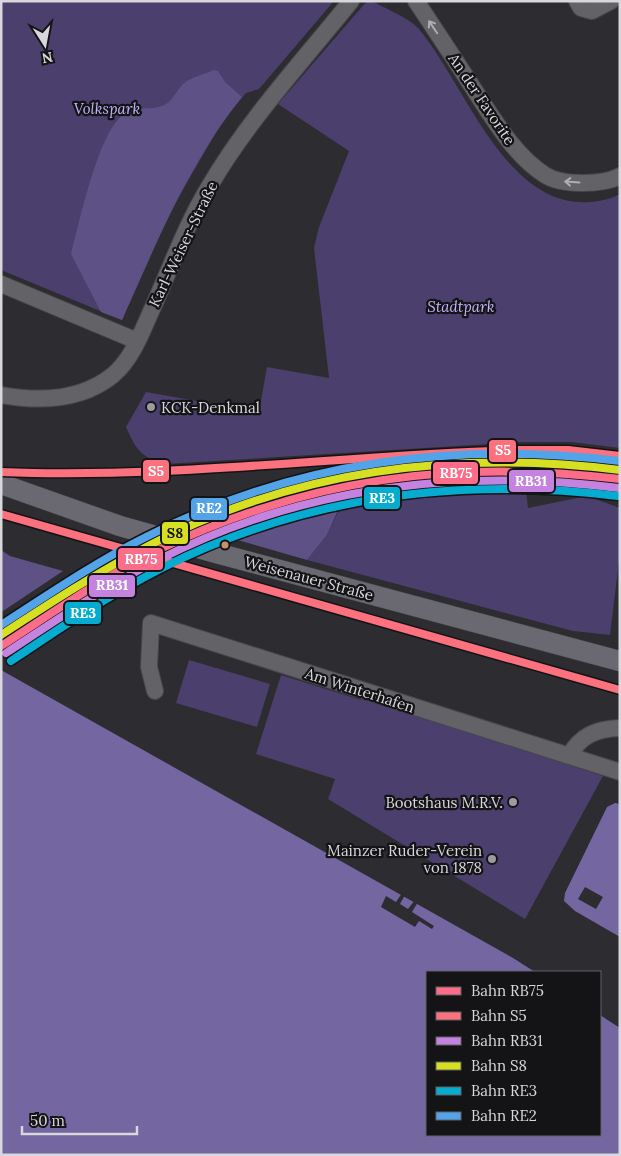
<svg xmlns="http://www.w3.org/2000/svg" width="621" height="1156" font-family="Lora,serif">
  <style>
    .green { fill: #4a3f6d }
    .forest { fill: #5d5186 }
    .water { fill: #7366a1 }
    .pier { fill: #2d2c30 }
    .lines { fill: none; stroke-linecap: round; stroke-linejoin: round }
    .minor-casing { stroke: #48484b; stroke-width: 18 }
    .major-casing { stroke: #48484b; stroke-width: 21 }
    .minor { stroke: #636266; stroke-width: 16 }
    .major { stroke: #6a6871; stroke-width: 20 }
    .rail-1-casing { stroke: #141417; stroke-width: 11 }
    .rail-2-casing { stroke: #141417; stroke-width: 11 }
    .rail-3-casing { stroke: #141417; stroke-width: 11 }
    .rail-4-casing { stroke: #141417; stroke-width: 11 }
    .rail-5-casing { stroke: #141417; stroke-width: 11 }
    .rail-6-casing { stroke: #141417; stroke-width: 11 }
    .rail-1 { stroke: #fb6d88; stroke-width: 8 }
    .rail-2 { stroke: #fc717e; stroke-width: 8 }
    .rail-3 { stroke: #c483df; stroke-width: 8 }
    .rail-4 { stroke: #d7df23; stroke-width: 8 }
    .rail-5 { stroke: #06acd0; stroke-width: 8 }
    .rail-6 { stroke: #53a3e8; stroke-width: 8 }
    .oneway { stroke: #afaeb2 }
    .poi-dot { fill: #9c9b9f; stroke: #141417; stroke-width: 2 }
    .bus-dot { fill: #c7916a; stroke: #141417; stroke-width: 2 }
    .labels { text-anchor: middle; dominant-baseline: central; stroke-width: 4.5; stroke-linejoin: round; paint-order: stroke }
    .street-label { font-size: 15px; fill: #d8d7db; stroke: #141417 }
    .park-label { font-size: 15px; font-style: italic; fill: #c2b4fb; stroke: #141417 }
    .poi-label { font-size: 15px; fill: #d8d7db; stroke: #141417; text-anchor: end }
    .line-badge { stroke: #141417; stroke-width: 2 }
    .badge-label { font-size: 14px; text-anchor: middle; font-weight: bold; fill: #fff }
    .pale-badge-label { font-size: 14px; text-anchor: middle; font-weight: bold; fill: #111 }
  </style>
  <rect width="100%" height="100%" fill="#2d2c30"/>
  <path class="green" d="M1 1H334L259 89 246 93 222 122 170 212 122 320 1 270Z
    M367 1H372C384 8 409 18 418 28 464 81 505 210 591 202 601 201 611 199 620 194V448L571 442H521L165 464C140 457 136 449 126 427L146 392 259 412 267 367 329 378 314 248 319 227 349 151 278 104Z
    M518 481 525 483 528 508 587 496 620 508V553L610 635 573 631 307 560 327 535 344 499Z
    M189 660 270 684 257 727 176 703Z
    M281 675 361 700 363 698 603 776 525 919 328 799 335 779 256 754Z"/>
  <path class="forest" d="M214 70 218 71 225 82 242 97C189 163 156 244 122 320L101 312 71 254C80 221 98 131 125 113 138 104 156 113 169 102 174 97 178 89 183 84 191 77 205 74 214 70Z
    M340 506 327 535 307 560 220 535 286 514Z
    M1 550 10 556 63 571 3 611 1 610Z"/>
  <path class="water" d="M1 670 513 958 535 972H427V1135H600V1015L620 1028V1155H1Z
    M615 803 620 804V937L575 911 564 901 565 893 607 807Z"/>
  <path class="pier" d="M585 887 603 897 596 909 578 899Z
    M402 893 405 895 400 904 408 909 415 900 418 902 412 912 434 926 432 929 419 921 415 927 381 907 386 896 396 902Z"/>
  <g class="lines">
    <defs>
      <path id="minor" d="M416 1C436 31 456 61 475 91 495 121 514 155 545 175 562 186 603 185 620 176
        M577 1 581 8 592 11 611 1
        M1 284 137 341
        M1 395C40 402 81 401 113 375 133 358 142 331 153 307 171 267 186 225 209 187 248 120 302 62 351 1
        M155 691 149 667 151 623 620 772
        M569 756C581 735 596 729 620 728"/>
      <path id="major" d="M1 484 120 526 216 553 620 661"/>
    </defs>
    <use href="#minor" class="minor-casing"/>
    <use href="#major" class="major-casing"/>
    <use href="#minor" class="minor"/>
    <use href="#major" class="major"/>
    <defs>
      <path id="rail-1" d="M1 646C52 613 102 578 156 551 307 478 454 459 620 479"/>
      <path id="rail-2" d="M1 472C174 479 344 455 516 450H568L620 456
        M1 514 620 690"/>
      <path id="rail-3" d="M6 653C55 621 105 587 158 560 303 486 459 468 619 488"/>
      <path id="rail-4" d="M1 635C50 603 98 572 150 545 297 469 457 450 620 470"/>
      <path id="rail-5" d="M11 661C60 628 109 595 162 568 306 495 459 477 618 496"/>
      <path id="rail-6" d="M1 625C49 594 96 562 146 537 295 461 455 441 620 461"/>
    </defs>
    <use href="#rail-1" class="rail-1-casing"/>
    <use href="#rail-2" class="rail-2-casing"/>
    <use href="#rail-3" class="rail-3-casing"/>
    <use href="#rail-4" class="rail-4-casing"/>
    <use href="#rail-5" class="rail-5-casing"/>
    <use href="#rail-6" class="rail-6-casing"/>
    <use href="#rail-1" class="rail-1"/>
    <use href="#rail-2" class="rail-2"/>
    <use href="#rail-3" class="rail-3"/>
    <use href="#rail-4" class="rail-4"/>
    <use href="#rail-5" class="rail-5"/>
    <use href="#rail-6" class="rail-6"/>
  </g>
  <defs><path id="oneway-shaft" d="M-6 0H5M1.5-3L5.5 0L1.5 3" fill="none" stroke-width="1.6" stroke-linecap="round" stroke-linejoin="round" transform="scale(1.25)"/></defs>
  <g class="oneway">
    <use href="#oneway-shaft" transform="translate(433 27) rotate(-124)"/>
    <use href="#oneway-shaft" transform="translate(572 182) rotate(-176)"/>
  </g>
  <g class="poi-dot">
    <circle cx="151" cy="407" r="5"/>
    <circle cx="513" cy="802" r="5"/>
    <circle cx="492" cy="859" r="5"/>
  </g>
  <circle class="bus-dot" cx="225" cy="545" r="4.5"/>
  <g class="labels">
    <g class="street-label">
      <text transform="translate(482 99) rotate(56)">An der Favorite</text>
      <text transform="translate(183 244) rotate(-64)">Karl-Weiser-Straße</text>
      <text transform="translate(309 578) rotate(15)">Weisenauer Straße</text>
      <text transform="translate(360 690) rotate(18)">Am Winterhafen</text>
    </g>
    <g class="park-label">
      <text x="107" y="108">Volkspark</text>
      <text x="461" y="306">Stadtpark</text>
    </g>
    <g class="poi-label">
      <text x="161" y="407" text-anchor="start">KCK-Denkmal</text>
      <text x="503" y="802">Bootshaus M.R.V.</text>
      <text x="482" y="850">Mainzer Ruder-Verein<tspan x="482" dy="17">von 1878</tspan></text>
    </g>
  </g>
  <g class="line-badge">
    <rect x="488" y="439" width="29" height="24" rx="5" fill="#fc717e"/>
    <rect x="142" y="459" width="28" height="24" rx="5" fill="#fc717e"/>
    <rect x="432" y="461" width="47" height="24" rx="5" fill="#fb6d88"/>
    <rect x="508" y="469" width="47" height="24" rx="5" fill="#c483df"/>
    <rect x="363" y="486" width="38" height="24" rx="5" fill="#06acd0"/>
    <rect x="190" y="497" width="38" height="24" rx="5" fill="#53a3e8"/>
    <rect x="161" y="521" width="28" height="24" rx="5" fill="#d7df23"/>
    <rect x="117" y="547" width="47" height="24" rx="5" fill="#fb6d88"/>
    <rect x="88" y="574" width="48" height="24" rx="5" fill="#c483df"/>
    <rect x="64" y="601" width="38" height="24" rx="5" fill="#06acd0"/>
  </g>
  <g class="badge-label">
    <text x="503" y="455">S5</text>
    <text x="156" y="476">S5</text>
    <text x="456" y="478">RB75</text>
    <text x="531" y="486">RB31</text>
    <text x="382" y="503">RE3</text>
    <text x="209" y="513">RE2</text>
    <text x="141" y="564">RB75</text>
    <text x="112" y="590">RB31</text>
    <text x="83" y="618">RE3</text>
  </g>
  <g class="pale-badge-label">
    <text x="175" y="538">S8</text>
  </g>
  <rect width="621" height="1156" fill="none" stroke="#d8d7db" stroke-width="5"/>
  <rect x="426" y="971" width="175" height="165" fill="#141417" stroke="#626265"/>
  <rect x="436" y="987" width="25" height="8" fill="#fb6d88" stroke="#626265"/>
  <text x="471" y="996" font-size="15" fill="#d8d7db">Bahn RB75</text>
  <rect x="436" y="1012" width="25" height="8" fill="#fc717e" stroke="#626265"/>
  <text x="471" y="1021" font-size="15" fill="#d8d7db">Bahn S5</text>
  <rect x="436" y="1037" width="25" height="8" fill="#c483df" stroke="#626265"/>
  <text x="471" y="1046" font-size="15" fill="#d8d7db">Bahn RB31</text>
  <rect x="436" y="1062" width="25" height="8" fill="#d7df23" stroke="#626265"/>
  <text x="471" y="1071" font-size="15" fill="#d8d7db">Bahn S8</text>
  <rect x="436" y="1087" width="25" height="8" fill="#06acd0" stroke="#626265"/>
  <text x="471" y="1096" font-size="15" fill="#d8d7db">Bahn RE3</text>
  <rect x="436" y="1112" width="25" height="8" fill="#53a3e8" stroke="#626265"/>
  <text x="471" y="1121" font-size="15" fill="#d8d7db">Bahn RE2</text>
  <g transform="translate(45 45) rotate(169)" stroke="#141417" stroke-width="4" paint-order="stroke">
  <path d="M0-4L9 19L0 12L-9 19Z" fill="#d8d7db"/>
  <text y="-8" font-size="14" font-weight="bold" text-anchor="middle" fill="#d8d7db">N</text>
  </g>
  <path d="M22 1126v8h115v-8" fill="none" stroke="#d8d7db" stroke-width="2.5"/>
  <text x="30" y="1126" font-size="15" fill="#d8d7db" stroke="#141417" stroke-width="4" paint-order="stroke">50 m</text>
</svg>
